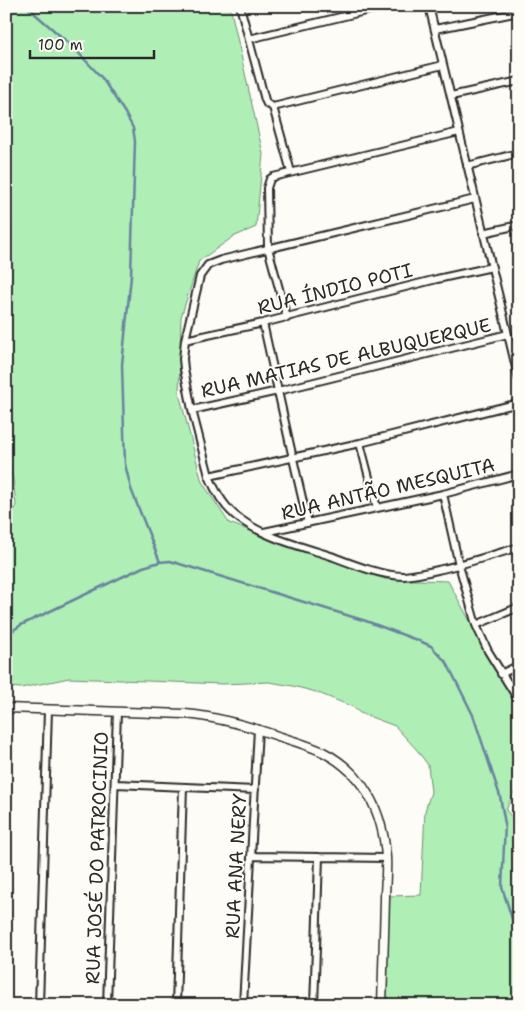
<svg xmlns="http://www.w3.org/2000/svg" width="525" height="1011" font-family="'Shantell Sans',sans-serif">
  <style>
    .green { fill: #afefb6; stroke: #6d8d70 }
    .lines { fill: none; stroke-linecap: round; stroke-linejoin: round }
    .stream { stroke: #68839e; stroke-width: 2.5 }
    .minor-casing { stroke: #2b2b2b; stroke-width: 10 }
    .tertiary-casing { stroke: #2b2b2b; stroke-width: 11 }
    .minor { stroke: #fdfcf7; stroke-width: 6 }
    .tertiary { stroke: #fdfcf7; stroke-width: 8 }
    .labels { text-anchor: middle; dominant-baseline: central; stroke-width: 4; stroke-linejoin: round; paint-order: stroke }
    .street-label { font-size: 19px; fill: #2b2b2b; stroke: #fdfcf7 }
  </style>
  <rect width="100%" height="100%" fill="#fdfcf7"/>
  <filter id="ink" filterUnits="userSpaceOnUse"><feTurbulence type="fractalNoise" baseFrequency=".02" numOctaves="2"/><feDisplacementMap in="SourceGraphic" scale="10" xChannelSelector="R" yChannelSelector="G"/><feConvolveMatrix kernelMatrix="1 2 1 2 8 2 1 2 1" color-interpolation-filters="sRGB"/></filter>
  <g filter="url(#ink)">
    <path class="green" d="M6 6H230L263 154 256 227 233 237 199 261 181 317 179 393 202 482 229 523 385 579 448 581 499 674 519 706V789L514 792 506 810 514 820 519 823V1005H385L389 896 421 895 425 811 431 792 428 765 417 750 395 726 360 713 353 707 316 692 293 686 269 682 223 684 69 678 21 688 6 687V528L16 505 13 480 6 446 7 392 6 380V275L11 257 12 232 10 181 6 151Z"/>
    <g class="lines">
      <path class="stream" d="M26 6 73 47 102 78 125 113 133 128 135 141 131 276 122 365 125 464 131 489 160 562
        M6 635 21 625 143 567 160 562 170 561 366 621 422 642 431 646 447 663 473 715 500 796 505 824 502 887 519 941
        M512 1005 519 981"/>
      <defs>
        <path id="minor" d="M240 6 265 100 267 104 273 107 443 65
          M429 6 519 380
          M435 29 519 12
          M249 39 386 6
          M451 96 519 81
          M273 107 291 172
          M467 166 519 153
          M475 199 221 260 208 265 200 276 185 340 183 359 184 369 192 410 209 476C216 493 225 509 240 519 266 538 300 546 331 556 352 564 382 576 404 576 417 575 429 572 442 569 468 563 493 555 519 547
          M483 233 519 225
          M287 318 268 248 267 188 270 179 273 177 459 132
          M263 323C278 390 292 457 308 523
          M185 340 263 323 437 279 492 267
          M192 410 278 391 508 334
          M360 443 377 508
          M209 476 360 443 519 403
          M443 494 459 565 476 625 488 651 519 701
          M264 532 443 494 519 474
          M476 625 519 607
          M501 674 519 665
          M116 784 255 790
          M252 856 386 858
          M39 1005 48 710
          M107 1005 117 712
          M176 1005 183 787
          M243 1005 258 729
          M314 1005 315 978 319 857"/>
        <path id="tertiary" d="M6 708 185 714C219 717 251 727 284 738 297 742 310 746 323 752 364 773 383 812 386 857 387 871 385 885 385 899 384 934 383 969 382 1005"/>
      </defs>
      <use href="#minor" class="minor-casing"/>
      <use href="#tertiary" class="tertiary-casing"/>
      <use href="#minor" class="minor"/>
      <use href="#tertiary" class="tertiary"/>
    </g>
  </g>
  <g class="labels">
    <g class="street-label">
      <text transform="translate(335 289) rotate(-14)">RUA ÍNDIO POTI</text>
      <text transform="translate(346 358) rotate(-13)">RUA MATIAS DE ALBUQUERQUE</text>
      <text transform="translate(388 489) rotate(-13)">RUA ANTÃO MESQUITA</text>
      <text transform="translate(97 858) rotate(-88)">RUA JOSÉ DO PATROCINIO</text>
      <text transform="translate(236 866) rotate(-87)">RUA ANA NERY</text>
    </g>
  </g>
  <rect width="525" height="1011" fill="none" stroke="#fdfcf7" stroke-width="25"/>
  <rect x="12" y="12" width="500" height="986" fill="none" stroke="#2b2b2b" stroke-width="2" filter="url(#ink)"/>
  <path d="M30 50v8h124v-8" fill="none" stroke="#2b2b2b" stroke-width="2.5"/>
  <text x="38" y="50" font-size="15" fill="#2b2b2b" stroke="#fdfcf7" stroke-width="4" paint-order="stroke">100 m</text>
</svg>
